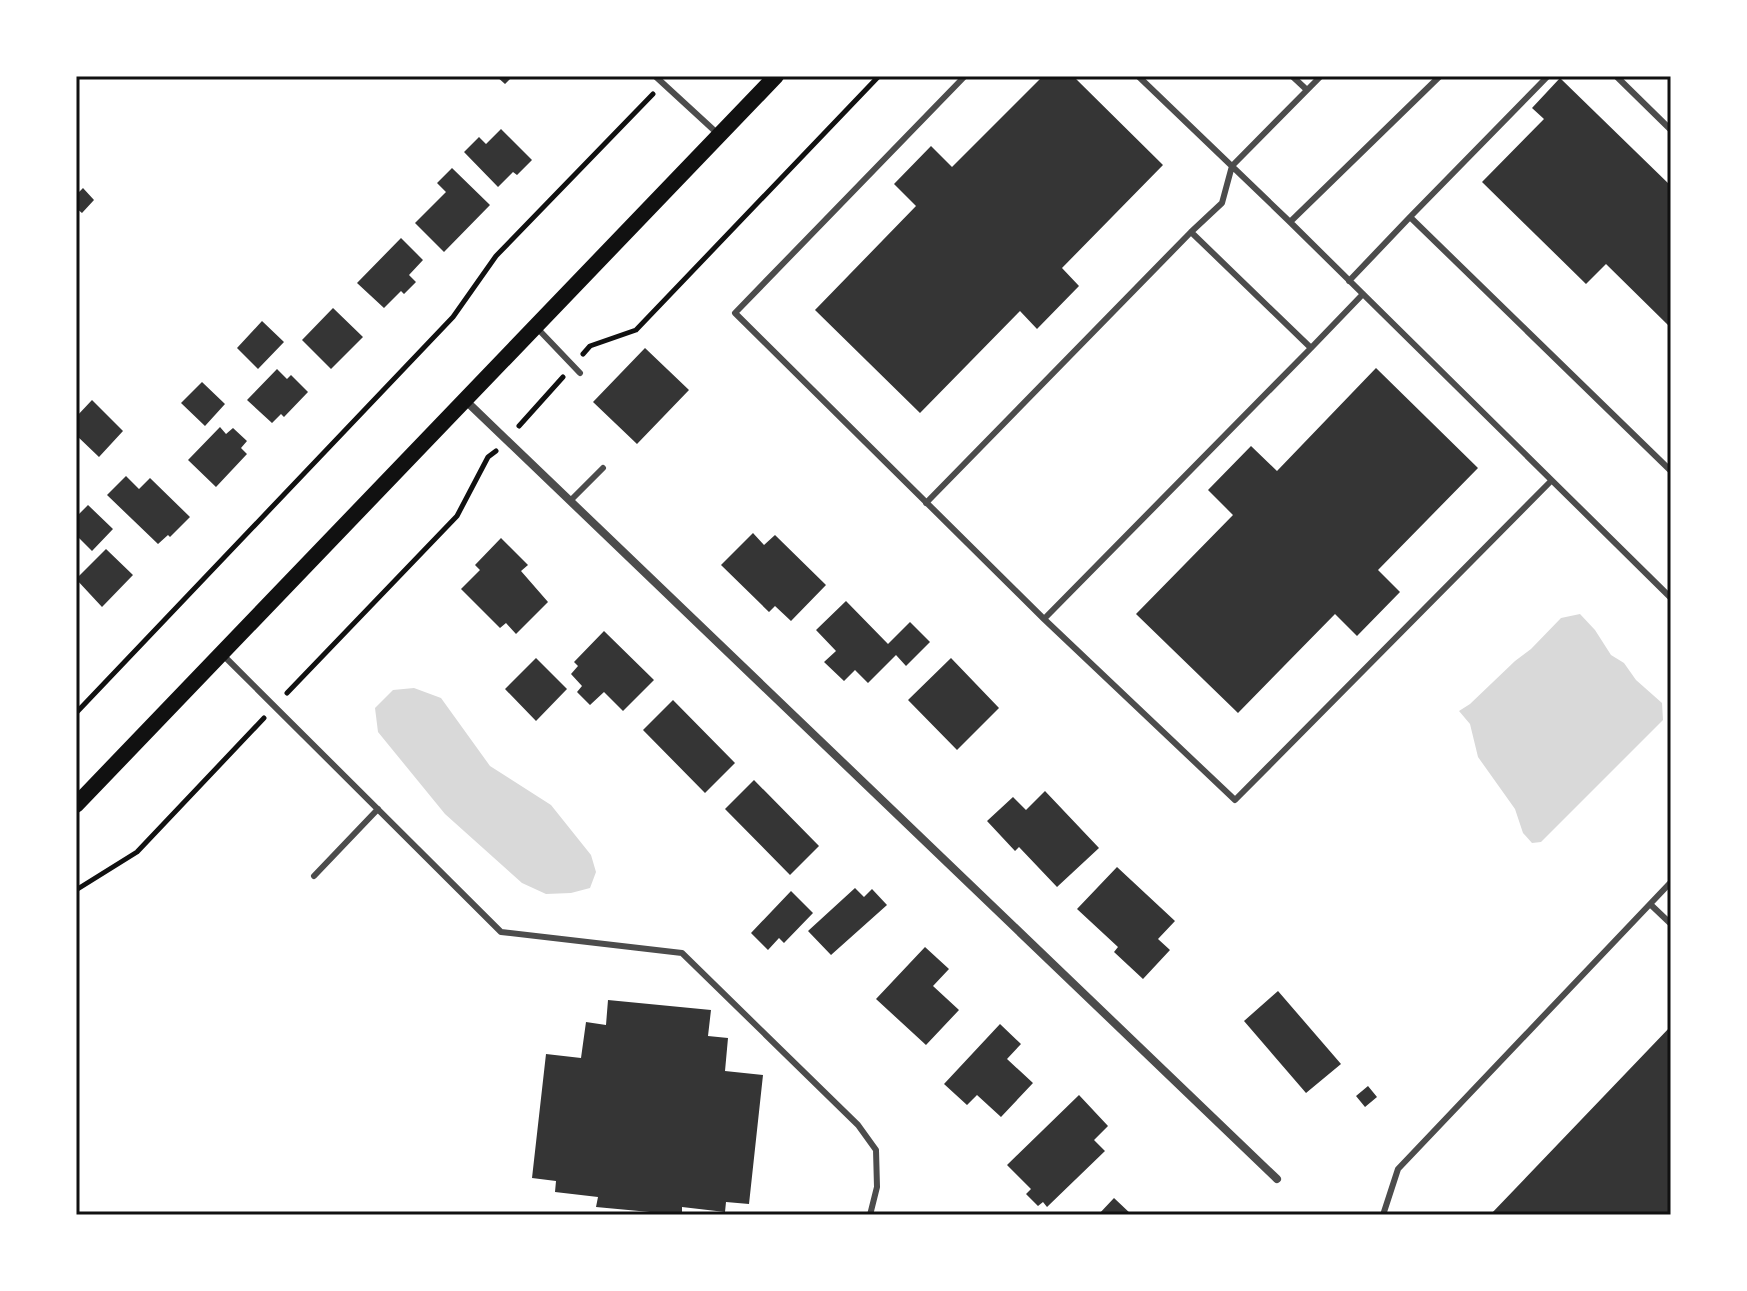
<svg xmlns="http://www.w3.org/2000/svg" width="1747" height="1291" font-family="'Work Sans',sans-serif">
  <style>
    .water { fill: #d9d9d9 }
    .building { fill: #353535 }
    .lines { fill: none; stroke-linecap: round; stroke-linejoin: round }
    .path { stroke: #111; stroke-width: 5 }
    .service { stroke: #4c4c4c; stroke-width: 6 }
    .minor { stroke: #4c4c4c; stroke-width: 8 }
    .secondary { stroke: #111; stroke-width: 16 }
    .neatline { fill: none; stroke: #111; stroke-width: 3 }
  </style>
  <rect width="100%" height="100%" fill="#fff"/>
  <path class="water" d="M1580 614 1595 630 1611 655 1624 663 1636 680 1662 703 1663 720 1541 842 1532 843 1523 833 1515 809 1478 757 1470 724 1459 711 1470 704 1515 661 1531 649 1561 618Z
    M414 688 441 698 490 766 551 805 591 855 596 872 590 888 571 893 546 894 522 883 445 814 378 732 375 708 393 690Z"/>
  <path class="building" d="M496 76H513L505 84Z
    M1043 76H1073L1163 165 1062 268 1079 286 1037 329 1020 311 920 413 815 310 916 206 894 184 931 146 952 167Z
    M1560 78 1671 186V328L1606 264 1586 284 1482 182 1544 119 1532 108Z
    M501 129 532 160 517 175 513 172 498 187 464 152 479 137 486 144Z
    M452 168 490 205 444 252 415 223 446 192 437 183Z
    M83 188 94 200 82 213 76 208V195Z
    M401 238 423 260 409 275 416 282 404 294 401 291 384 308 357 283Z
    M333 308 363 337 331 369 302 340Z
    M262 321 284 342 258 369 237 348Z
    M645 348 689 390 637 444 593 402Z
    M1376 368 1478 468 1378 570 1400 592 1357 636 1335 614 1238 713 1136 614 1233 515 1208 490 1251 446 1277 471Z
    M277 369 287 379 291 375 308 392 284 417 281 414 272 423 247 400Z
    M202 382 225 404 205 426 181 403Z
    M92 400 123 431 99 457 76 435V417Z
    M220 427 226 434 233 428 247 441 241 448 247 454 216 487 188 460Z
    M126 476 139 489 150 478 190 517 170 537 168 535 158 544 107 495Z
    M88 505 113 529 92 551 76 535V517Z
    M753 533 764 545 775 535 826 585 791 621 775 606 769 612 721 565Z
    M501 538 528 565 521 571 548 602 516 634 506 623 500 628 461 589 480 570 475 565Z
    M106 549 133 575 102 607 76 579Z
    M846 601 888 644 910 622 930 642 906 666 896 655 868 683 855 670 844 681 824 662 836 651 816 630Z
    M604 631 654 680 623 711 604 692 590 705 577 692 582 686 571 674 578 666 574 662Z
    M536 658 567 689 536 721 505 689Z
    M951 658 999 708 957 750 908 700Z
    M673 700 735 763 705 793 643 730Z
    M754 780 819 846 790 875 725 809Z
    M1045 791 1099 848 1057 887 1019 847 1015 851 987 821 1013 797 1026 810Z
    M1117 867 1175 921 1158 939 1170 950 1143 979 1114 952 1118 947 1077 909Z
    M855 888 864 897 872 889 887 905 831 955 808 931Z
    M791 891 813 913 784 943 779 938 768 950 751 933Z
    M925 947 949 969 933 986 959 1010 926 1045 876 999Z
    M1278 991 1341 1064 1306 1093 1244 1021Z
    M608 1000 711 1010 708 1036 728 1038 725 1071 763 1075 749 1204 726 1202 725 1212 682 1207V1215L596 1207 598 1197 555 1192 556 1181 532 1178 546 1054 581 1058 586 1022 606 1025Z
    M1000 1024 1021 1044 1007 1059 1033 1083 1001 1117 977 1095 967 1105 944 1084Z
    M1671 1026V1215H1490Z
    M1368 1086 1377 1097 1365 1107 1356 1096Z
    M1079 1095 1108 1126 1094 1140 1105 1151 1047 1207 1043 1202 1038 1206 1026 1194 1031 1189 1007 1165Z
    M1114 1198 1132 1215H1098Z"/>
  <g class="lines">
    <path class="path" d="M583 354 590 346 636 330 879 76
      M519 426 563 377
      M287 693 457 516 488 457 496 451
      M76 713 453 317 496 256 653 94
      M76 890 137 852 264 718"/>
    <path class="service" d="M655 76 717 133
      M965 76 735 313 1044 619 1235 800 1551 481
      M1138 76 1290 222 1440 76
      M1292 76 1307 90
      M1616 76 1671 130
      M1410 217 1548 76
      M1290 222 1671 598
      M1191 232 1222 203 1232 166 1321 76
      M1349 281 1410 217 1671 471
      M538 329 580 373
      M571 500 603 468
      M926 503 1191 232 1311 348 1363 294
      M1044 619 1311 348
      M224 656 501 932 682 953 858 1125 876 1150 877 1187 870 1215
      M314 876 378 809
      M1650 904 1671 924
      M1383 1215 1398 1169 1671 882"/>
    <path class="minor" d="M465 400 1277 1179"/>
    <path class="secondary" d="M76 805 776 76"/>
  </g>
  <rect width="1747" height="1291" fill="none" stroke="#ffffff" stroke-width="156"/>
  <rect x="78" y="78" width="1591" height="1135" class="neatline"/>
</svg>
